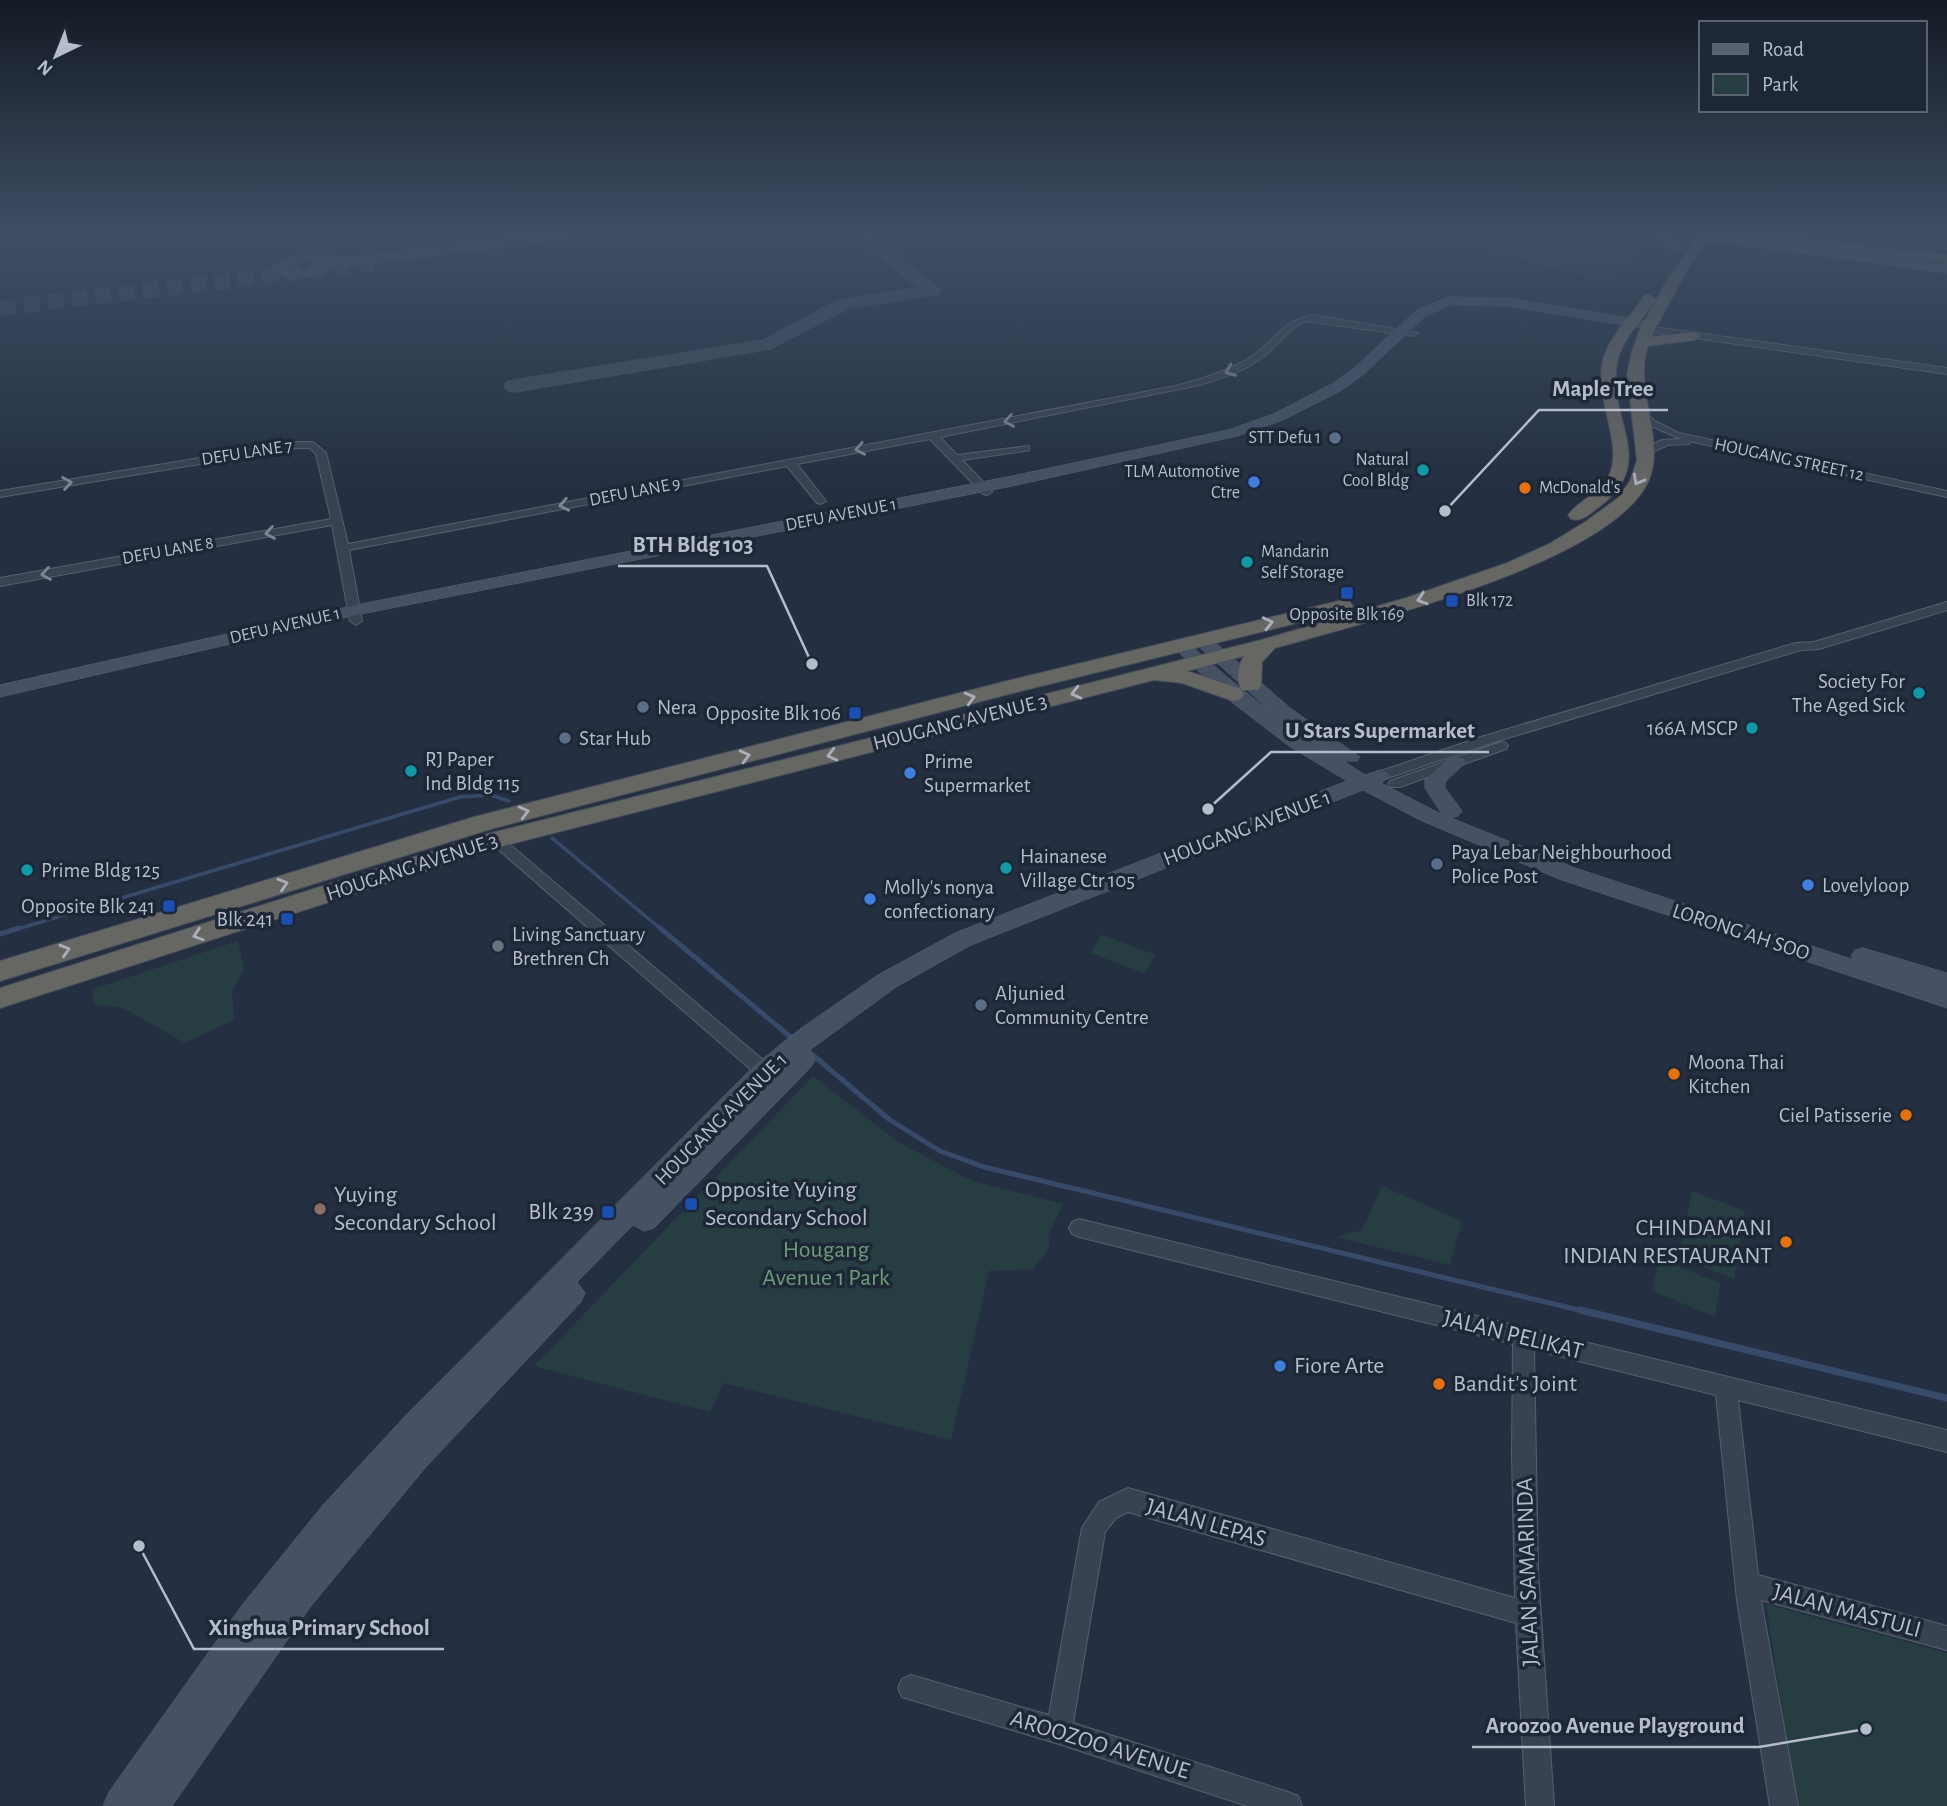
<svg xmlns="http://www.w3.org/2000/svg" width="1947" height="1806" font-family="'Alegreya Sans',sans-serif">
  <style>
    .green { fill: #263e42 }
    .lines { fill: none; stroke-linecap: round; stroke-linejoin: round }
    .stream-far2 { stroke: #374a69; stroke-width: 3.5 }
    .stream-far1 { stroke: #374a69; stroke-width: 5 }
    .stream { stroke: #374a69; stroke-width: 7 }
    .taxiway { fill: #3f4b5c; fill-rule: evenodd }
    .motorway-tunnel { stroke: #3a4556; stroke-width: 16; stroke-dasharray: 16 8; stroke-linecap: butt }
    .minor-casing { stroke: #56606e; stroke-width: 2 }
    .secondary-casing { stroke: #56606e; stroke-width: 1 }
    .primary-casing { stroke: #424b5a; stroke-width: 2 }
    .trunk-casing { stroke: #434d5b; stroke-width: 2 }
    .minor { fill: #384251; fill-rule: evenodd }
    .secondary { fill: #465164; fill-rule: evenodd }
    .primary { fill: #566171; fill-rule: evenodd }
    .trunk { fill: #666663; fill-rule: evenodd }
    .trunk-bridge-casing { stroke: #434d5b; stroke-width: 15; stroke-linecap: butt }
    .trunk-bridge { stroke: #666663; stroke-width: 14 }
    .oneway { stroke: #7d8694 }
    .oneway2 { stroke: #a9b0bb }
    .service-dot { fill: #5c6f8a; stroke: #1d2736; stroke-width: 2.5 }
    .culture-dot { fill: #0f9aa8; stroke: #1d2736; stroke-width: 2.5 }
    .shop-dot { fill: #3f7fe0; stroke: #1d2736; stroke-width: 2.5 }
    .food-dot { fill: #e8710a; stroke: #1d2736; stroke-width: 2.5 }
    .transit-dot { fill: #1a4fb4; stroke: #1d2736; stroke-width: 2.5 }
    .worship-dot { fill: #6b7280; stroke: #1d2736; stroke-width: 2.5 }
    .education-dot { fill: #8d6e63; stroke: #1d2736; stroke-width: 2.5 }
    .labels { text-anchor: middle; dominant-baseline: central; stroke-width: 7; stroke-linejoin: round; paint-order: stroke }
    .far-poi-label { font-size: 18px; fill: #b5bdcb; stroke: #1d2736; text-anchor: end }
    .far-street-label { font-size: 18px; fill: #b5bdcb; stroke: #1d2736 }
    .poi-label { font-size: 21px; fill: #b5bdcb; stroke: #1d2736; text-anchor: start }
    .street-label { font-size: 21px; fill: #b5bdcb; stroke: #1d2736 }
    .near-poi-label { font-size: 24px; fill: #b5bdcb; stroke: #1d2736; text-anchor: start }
    .near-park-label { font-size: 24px; fill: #6b9d77; stroke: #1d2736 }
    .near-street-label { font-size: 24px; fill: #b5bdcb; stroke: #1d2736 }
    .leader { fill: none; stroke: #b5bdcb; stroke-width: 2.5 }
    .callout-dot { fill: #b5bdcb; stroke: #1d2736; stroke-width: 2.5 }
    .callout-label { font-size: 23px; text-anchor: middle; font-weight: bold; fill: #b5bdcb; stroke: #1d2736; stroke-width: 7; stroke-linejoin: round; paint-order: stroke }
  </style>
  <rect width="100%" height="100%" fill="#243041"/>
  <path class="green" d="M294 233H447C419 238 311 257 293 239Z
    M1442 233H1465L1493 245 1501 242 1481 235 1643 233 1648 238 1615 281 1606 282 1533 264Z
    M1787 233H1947V252L1788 233Z
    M1102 935 1156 955 1144 973 1090 953Z
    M238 941 244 969 232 991 234 1020 185 1043 121 1007 95 1005 91 990Z
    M813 1076 898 1142 972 1181 1063 1204 1048 1236 1050 1247 1033 1269 989 1271 951 1440 723 1383 710 1412 534 1366Z
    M1382 1186 1462 1221 1450 1265 1336 1237 1362 1230Z
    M1692 1191 1745 1211 1734 1279 1679 1257Z
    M1659 1259 1720 1283 1715 1317 1652 1291Z
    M1766 1604 1947 1653V1806H1796Z"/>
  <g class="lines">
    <path class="stream-far2" d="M552 838 662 930
      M14 930 460 797 491 795 509 801"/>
    <path class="stream-far1" d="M660 928 793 1039
      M0 934 19 928
      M808 1051 890 1120 940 1151 984 1167 1587 1312"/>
    <path class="stream" d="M1580 1310 1947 1398"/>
    <path class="taxiway" d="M852 233H872L942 290 939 294 932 296 849 309 770 350 514 393 506 391 503 386 506 381 514 379 764 339 836 300 916 287Z"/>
    <path class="motorway-tunnel" d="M407 250 531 233
      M0 308 377 263"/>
    <defs>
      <path id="minor" d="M1313 315 1418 333 1414 336 1305 321C1289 328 1280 343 1267 354 1248 370 1223 378 1200 385L940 437 957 455 1029 446V450L1025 451 962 460 991 490 992 492 987 495 983 494 930 439 797 464 826 501 821 504 817 503 787 466 349 550 362 621 356 625 350 621 332 525 0 586V578L331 519 316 454 310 448H297L0 497V491L297 442H313L326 453 348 544 1175 386C1202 379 1228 371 1251 357 1274 342 1284 319 1313 315Z
        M1647 326 1947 368V374L1644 331V327Z
        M1638 406 1655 421 1679 433 1947 491V497L1689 441V444L1668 445 1648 454H1640V450L1662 440 1681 439 1649 425 1633 409Z
        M1947 602V610L1819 649 1801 650 1491 743 1385 779 1380 780 1373 776 1375 773 1481 737 1796 643 1814 642Z
        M1501 742 1506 743 1508 746 1506 749 1400 787H1390L1388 784 1390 781Z
        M496 835 501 837 776 1071 779 1076 776 1081 770 1083 764 1081 491 843 489 840Z
        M1079 1219 1947 1430V1452L1738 1400 1758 1575 1947 1626V1650L1761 1600 1798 1806H1770L1737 1600 1716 1395 1534 1350 1538 1572 1554 1806H1526L1516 1623 1128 1512 1116 1518 1105 1532 1073 1723 1288 1792 1298 1796 1302 1806H1247L1059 1744 902 1697 898 1688 902 1679 911 1675 1049 1715 1082 1528 1099 1502 1128 1488 1515 1598 1512 1455 1513 1344 1079 1237 1072 1234 1069 1228 1072 1222Z"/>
      <path id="secondary" d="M537 233H595L590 236 329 269C311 278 287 283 271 268L284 259 303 255 353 257ZM303 261 328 262 301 271 285 268Z
        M1679 233H1690L1684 236Z
        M1449 297 1507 298 1649 321 1655 325 1649 329 1507 306 1451 305 1425 316 1364 374 1342 390 1283 420 1237 436 1017 485 356 615 0 697V685L356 605 1017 475 1228 430 1273 414 1332 384 1354 368 1417 310Z
        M1202 635 1208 636 1290 708 1360 757 1357 761H1343L1365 775 1380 770 1387 772 1390 776 1381 783 1435 811 1442 814 1425 788V780L1449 758H1463L1466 762 1445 782V788L1462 811 1458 816 1451 818 1575 868 1854 960 1851 956 1855 950 1863 948 1947 973V1008L1559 879 1420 820 1363 790 971 945 896 987 807 1052 811 1053 815 1060 811 1067 654 1228 644 1231 633 1225 577 1282 585 1293 581 1302 425 1468 311 1606 172 1806H103L109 1792 243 1604 323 1505 408 1413 755 1065 800 1029 878 975 955 933 1347 781 1289 746 1229 700 1171 645 1174 641H1186C1235 685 1284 725 1341 760L1276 716 1196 644 1193 640 1196 636Z"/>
      <path id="primary" d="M1786 243 1947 265V273L1782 250V244Z"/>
      <path id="trunk" d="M1649 233H1663L1683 248 1677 252 1673 251Z
        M1700 233H1712L1683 277 1651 337 1695 332 1702 336 1695 340 1648 346C1633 390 1667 441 1648 482 1609 564 1362 623 1275 648L1262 662 1261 685 1258 690H1242C1235 679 1238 666 1244 656L1187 671 1241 689 1244 694 1241 699 1233 701 1182 683 1154 680 503 846 0 1008V988L487 834 1261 640 1406 598 1507 563 1549 544 1585 522 1618 498 1630 481 1637 460 1627 374 1632 351 1640 329 1669 277Z
        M1753 233H1769L1770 234 1764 238Z
        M1785 236 1947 255V263L1781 243 1779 240Z
        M1649 295 1656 299C1643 320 1622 338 1617 363 1606 420 1660 461 1599 507 1589 514 1583 522 1571 519L1568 515C1580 499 1602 493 1610 473 1622 444 1596 399 1602 365 1606 339 1630 318 1644 296Z
        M1343 600 1350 602 1353 606 1350 610 1021 691 491 829 0 981V961L474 817 1007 681Z"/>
    </defs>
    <use href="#minor" class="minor-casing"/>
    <use href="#secondary" class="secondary-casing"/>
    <use href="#primary" class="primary-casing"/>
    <use href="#trunk" class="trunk-casing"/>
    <use href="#minor" class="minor"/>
    <use href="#secondary" class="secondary"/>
    <use href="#primary" class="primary"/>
    <use href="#trunk" class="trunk"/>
    <defs>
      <path id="trunk-bridge" d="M1697 233 1815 248"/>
    </defs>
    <use href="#trunk-bridge" class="trunk-bridge-casing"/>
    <use href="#trunk-bridge" class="trunk-bridge"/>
  </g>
  <defs><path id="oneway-chevron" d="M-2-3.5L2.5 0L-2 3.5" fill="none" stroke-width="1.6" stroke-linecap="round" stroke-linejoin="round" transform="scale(1.75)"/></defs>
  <g class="oneway">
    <use href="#oneway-chevron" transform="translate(1230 371) rotate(158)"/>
    <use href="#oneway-chevron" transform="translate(1009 421) rotate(169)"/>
    <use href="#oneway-chevron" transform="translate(860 449) rotate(169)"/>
    <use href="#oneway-chevron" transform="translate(67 483) rotate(-9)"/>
    <use href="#oneway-chevron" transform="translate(564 505) rotate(169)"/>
    <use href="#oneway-chevron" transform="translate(270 533) rotate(170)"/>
    <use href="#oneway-chevron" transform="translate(46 574) rotate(170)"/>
  </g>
  <g class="oneway2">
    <use href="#oneway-chevron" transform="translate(1638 480) rotate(119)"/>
    <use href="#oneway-chevron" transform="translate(1422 599) rotate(162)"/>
    <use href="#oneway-chevron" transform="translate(1268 623) rotate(-13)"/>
    <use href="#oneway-chevron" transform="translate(1076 693) rotate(166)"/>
    <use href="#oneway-chevron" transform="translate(970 698) rotate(-15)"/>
    <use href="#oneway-chevron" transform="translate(832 755) rotate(166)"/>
    <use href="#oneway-chevron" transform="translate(745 756) rotate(-14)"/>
    <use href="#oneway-chevron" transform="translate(524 812) rotate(-14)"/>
    <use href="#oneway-chevron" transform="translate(283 884) rotate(-17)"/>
    <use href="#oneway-chevron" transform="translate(198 935) rotate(162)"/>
    <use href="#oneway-chevron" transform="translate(65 950) rotate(-17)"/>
  </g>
  <linearGradient id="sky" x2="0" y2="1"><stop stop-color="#141a24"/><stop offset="0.48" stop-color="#3f4e65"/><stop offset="1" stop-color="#3f4e65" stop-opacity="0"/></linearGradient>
  <rect width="1947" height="486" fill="url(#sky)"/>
  <g class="service-dot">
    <circle cx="1335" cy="438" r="7"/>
    <circle cx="643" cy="707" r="7"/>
    <circle cx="565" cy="738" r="7"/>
    <circle cx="1437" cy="864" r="7"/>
    <circle cx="981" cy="1005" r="7"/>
  </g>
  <g class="culture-dot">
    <circle cx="1423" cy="470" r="7"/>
    <circle cx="1247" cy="562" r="7"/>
    <circle cx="1919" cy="693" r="7"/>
    <circle cx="1752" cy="728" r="7"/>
    <circle cx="411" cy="771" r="7"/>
    <circle cx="1006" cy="868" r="7"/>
    <circle cx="27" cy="870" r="7"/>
  </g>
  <g class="shop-dot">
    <circle cx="1254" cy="482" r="7"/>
    <circle cx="910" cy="773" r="7"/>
    <circle cx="1808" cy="885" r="7"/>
    <circle cx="870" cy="899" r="7"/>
    <circle cx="1280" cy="1366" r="7"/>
  </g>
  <g class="food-dot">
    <circle cx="1525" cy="488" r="7"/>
    <circle cx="1674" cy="1074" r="7"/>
    <circle cx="1906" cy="1115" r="7"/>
    <circle cx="1786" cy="1242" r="7"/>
    <circle cx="1439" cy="1384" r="7"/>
  </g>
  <g class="transit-dot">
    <rect x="1340" y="586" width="14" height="14" rx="3.5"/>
    <rect x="1445" y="594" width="14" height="14" rx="3.5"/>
    <rect x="848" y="706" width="14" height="14" rx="3.5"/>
    <rect x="162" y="899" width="14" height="14" rx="3.5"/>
    <rect x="280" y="912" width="14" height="14" rx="3.5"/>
    <rect x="684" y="1197" width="14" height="14" rx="3.5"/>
    <rect x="601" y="1205" width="14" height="14" rx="3.5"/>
  </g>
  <circle class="worship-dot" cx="498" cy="946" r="7"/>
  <circle class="education-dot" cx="320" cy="1209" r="7"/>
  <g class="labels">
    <g class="far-poi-label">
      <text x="1321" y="438">STT Defu 1</text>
      <text x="1409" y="460">Natural<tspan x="1409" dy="21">Cool Bldg</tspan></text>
      <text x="1240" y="472">TLM Automotive<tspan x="1240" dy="21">Ctre</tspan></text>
      <text x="1539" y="488" text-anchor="start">McDonald's</text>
      <text x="1261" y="552" text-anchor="start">Mandarin<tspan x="1261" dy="21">Self Storage</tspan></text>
      <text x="1466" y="601" text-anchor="start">Blk 172</text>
      <text x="1347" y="615" text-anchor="middle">Opposite Blk 169</text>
    </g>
    <g class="far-street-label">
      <text transform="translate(247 453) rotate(-9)">DEFU LANE 7</text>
      <text transform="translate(1789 460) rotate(12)">HOUGANG STREET 12</text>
      <text transform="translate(635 492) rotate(-11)">DEFU LANE 9</text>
      <text transform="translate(841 515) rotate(-11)">DEFU AVENUE 1</text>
      <text transform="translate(168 551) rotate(-10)">DEFU LANE 8</text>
      <text transform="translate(285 626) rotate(-13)">DEFU AVENUE 1</text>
    </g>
    <g class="poi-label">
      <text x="1905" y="681" text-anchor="end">Society For<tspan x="1905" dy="24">The Aged Sick</tspan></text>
      <text x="657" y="707">Nera</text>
      <text x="841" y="713" text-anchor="end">Opposite Blk 106</text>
      <text x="1738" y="728" text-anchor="end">166A MSCP</text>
      <text x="579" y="738">Star Hub</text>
      <text x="425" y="759">RJ Paper<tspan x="425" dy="24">Ind Bldg 115</tspan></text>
      <text x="924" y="761">Prime<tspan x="924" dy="24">Supermarket</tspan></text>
      <text x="1451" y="852">Paya Lebar Neighbourhood<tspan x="1451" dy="24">Police Post</tspan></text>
      <text x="1020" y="856">Hainanese<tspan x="1020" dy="24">Village Ctr 105</tspan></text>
      <text x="41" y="870">Prime Bldg 125</text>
      <text x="1822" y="885">Lovelyloop</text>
      <text x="884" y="887">Molly's nonya<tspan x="884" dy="24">confectionary</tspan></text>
      <text x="155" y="906" text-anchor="end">Opposite Blk 241</text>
      <text x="273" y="919" text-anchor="end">Blk 241</text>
      <text x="512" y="934">Living Sanctuary<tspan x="512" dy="24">Brethren Ch</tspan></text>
      <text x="995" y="993">Aljunied<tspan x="995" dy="24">Community Centre</tspan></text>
      <text x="1688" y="1062">Moona Thai<tspan x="1688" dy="24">Kitchen</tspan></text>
      <text x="1892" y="1115" text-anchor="end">Ciel Patisserie</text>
    </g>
    <g class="street-label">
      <text transform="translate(960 722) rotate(-14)">HOUGANG AVENUE 3</text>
      <text transform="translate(1247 828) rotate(-21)">HOUGANG AVENUE 1</text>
      <text transform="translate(412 867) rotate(-18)">HOUGANG AVENUE 3</text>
      <text transform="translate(1741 932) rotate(18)">LORONG AH SOO</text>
      <text transform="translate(721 1119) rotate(-45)">HOUGANG AVENUE 1</text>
    </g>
    <g class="near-poi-label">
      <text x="705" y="1190">Opposite Yuying<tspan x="705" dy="28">Secondary School</tspan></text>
      <text x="334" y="1195">Yuying<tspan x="334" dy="28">Secondary School</tspan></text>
      <text x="594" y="1212" text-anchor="end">Blk 239</text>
      <text x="1772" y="1228" text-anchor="end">CHINDAMANI<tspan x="1772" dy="28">INDIAN RESTAURANT</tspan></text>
      <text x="1294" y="1366">Fiore Arte</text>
      <text x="1453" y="1384">Bandit's Joint</text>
    </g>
    <g class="near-park-label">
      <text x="826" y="1250">Hougang<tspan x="826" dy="28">Avenue 1 Park</tspan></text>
    </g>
    <g class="near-street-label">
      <text transform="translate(1513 1335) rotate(14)">JALAN PELIKAT</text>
      <text transform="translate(1206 1523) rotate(16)">JALAN LEPAS</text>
      <text transform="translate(1528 1572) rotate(-92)">JALAN SAMARINDA</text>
      <text transform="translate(1847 1611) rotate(15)">JALAN MASTULI</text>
      <text transform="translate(1100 1745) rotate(17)">AROOZOO AVENUE</text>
    </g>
  </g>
  <path class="leader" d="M1445 511L1539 410H1668M812 664L767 566H618M1208 809L1271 752H1489M139 1546L194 1649H444M1866 1729L1759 1747H1472"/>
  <g class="callout-dot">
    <circle cx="1445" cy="511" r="7"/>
    <circle cx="812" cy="664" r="7"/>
    <circle cx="1208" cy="809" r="7"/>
    <circle cx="139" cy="1546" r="7"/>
    <circle cx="1866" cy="1729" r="7"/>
  </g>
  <g class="callout-label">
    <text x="1603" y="396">Maple Tree</text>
    <text x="693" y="552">BTH Bldg 103</text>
    <text x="1380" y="738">U Stars Supermarket</text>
    <text x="319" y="1635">Xinghua Primary School</text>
    <text x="1615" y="1733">Aroozoo Avenue Playground</text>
  </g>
  <rect x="1699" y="21" width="228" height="91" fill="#1d2736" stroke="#5a6372" stroke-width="2"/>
  <rect x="1713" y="44" width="35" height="10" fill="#566171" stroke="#5a6372" stroke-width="2"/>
  <text x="1762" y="56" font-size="21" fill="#b5bdcb">Road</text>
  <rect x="1713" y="74" width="35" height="21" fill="#263e42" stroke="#5a6372" stroke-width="2"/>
  <text x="1762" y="91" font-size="21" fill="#b5bdcb">Park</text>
  <g transform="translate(56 56) rotate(223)" stroke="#1d2736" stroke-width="5" paint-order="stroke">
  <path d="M0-5L12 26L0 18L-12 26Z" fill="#b5bdcb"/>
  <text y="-10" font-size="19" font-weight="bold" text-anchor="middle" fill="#b5bdcb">N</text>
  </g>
</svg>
